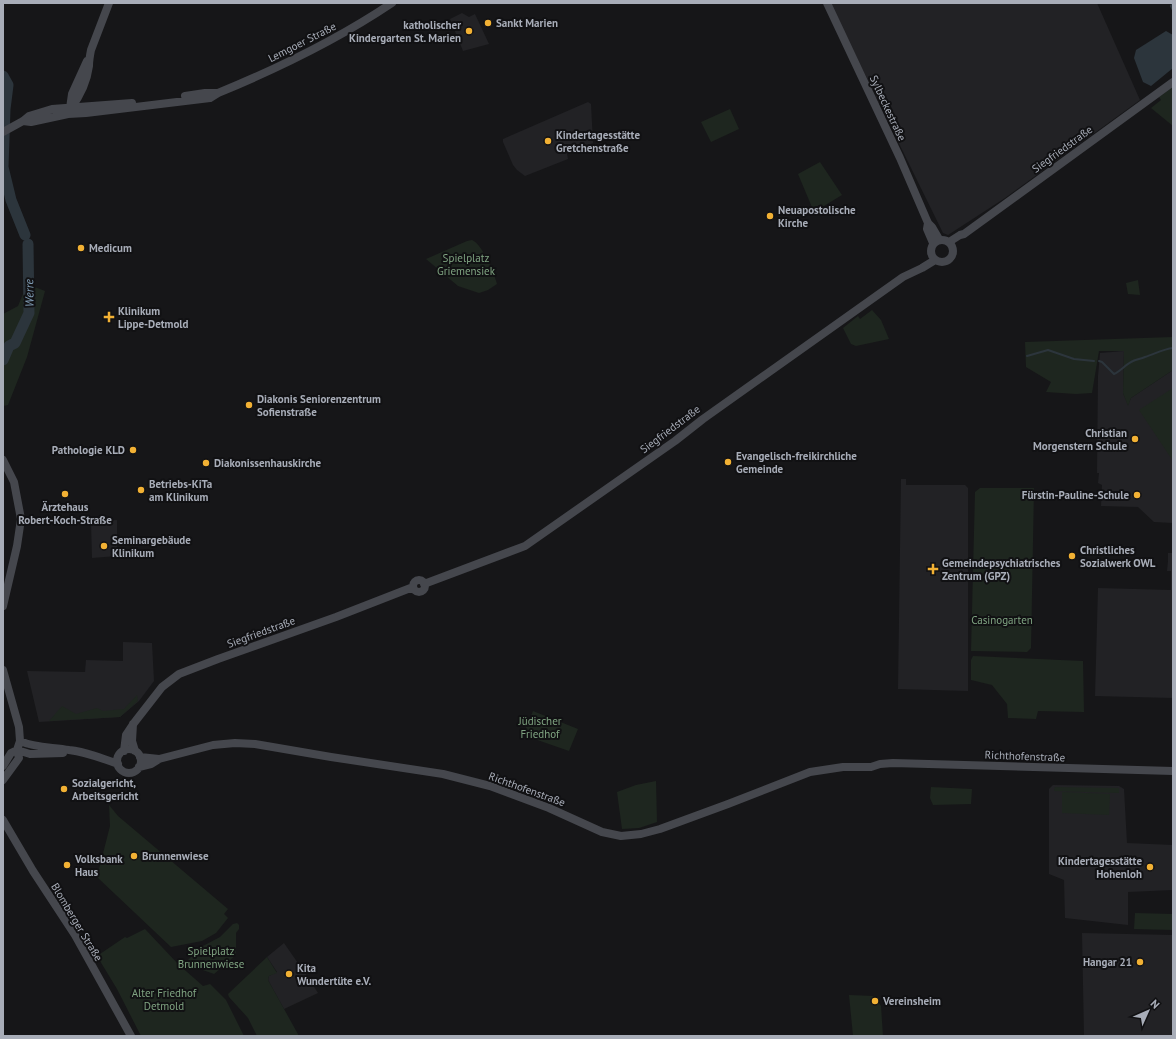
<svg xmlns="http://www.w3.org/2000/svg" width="1176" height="1039" font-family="'PT Sans',sans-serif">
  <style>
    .built { fill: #222225 }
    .green { fill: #1e261f }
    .water { fill: #2c353c }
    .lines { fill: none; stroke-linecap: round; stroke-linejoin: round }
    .stream { stroke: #2c353c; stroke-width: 2 }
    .river { stroke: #2c353c; stroke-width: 11 }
    .secondary { stroke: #45474d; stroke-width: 8 }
    .poi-dot { fill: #f2b134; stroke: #111113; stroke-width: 1.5 }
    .labels { text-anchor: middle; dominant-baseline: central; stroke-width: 4; stroke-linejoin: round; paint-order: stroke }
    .poi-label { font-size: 11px; font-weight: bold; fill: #a8adb8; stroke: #111113; text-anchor: start }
    .street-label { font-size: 11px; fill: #a8adb8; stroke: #111113 }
    .park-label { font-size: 11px; fill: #7fa381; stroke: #111113 }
    .water-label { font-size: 12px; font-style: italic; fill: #7f9bb3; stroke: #111113 }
  </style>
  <rect width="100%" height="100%" fill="#161618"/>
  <path class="built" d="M830 3H1097L1140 100 1005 198 948 235 943 233Z
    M462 13 469 17 475 14 489 44 463 51 450 19Z
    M588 102 591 104 593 143 567 154 568 159 525 176 517 170 513 165 503 142V139Z
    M1124 351 1123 393 1128 405 1131 398 1173 370V523L1154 522 1138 507 1101 506 1102 485 1098 483 1099 473H1097L1098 376 1100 353Z
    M901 479H906V485H965L968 488V691L898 689Z
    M117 520V556L92 558 91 522Z
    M1172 533H1173V698L1095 696 1098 588 1171 590V571H1167L1168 561V553H1173Z
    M123 642 152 643 154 681 139 701 120 717 39 722 27 671 85 672 86 660 123 661Z
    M1053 785 1119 786 1124 789 1127 843 1173 845V890L1128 892V925L1065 918 1064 880 1049 874V789Z
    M1082 933 1173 935V1036H1084Z
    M284 943 309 979 318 993 284 1009 268 980 269 976 277 972 267 957Z"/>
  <path class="green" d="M1173 87 1172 97 1173 126 1151 108 1161 100 1159 97Z
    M730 109 739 129 711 142 701 122Z
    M820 162 842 195 814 212 798 174Z
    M472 240C483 245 494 273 497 284L488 290 479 293 458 286 426 259 467 241Z
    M1138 280 1140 295 1128 294 1126 283Z
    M27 284 45 291 27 357 8 405 3 406V314L18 306Z
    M872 310 881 320 889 339 856 346 851 344 843 328 858 316 860 319Z
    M1173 337V370L1131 398 1128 406 1123 393 1124 351H1099L1092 393 1076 394 1046 392 1051 382 1026 367 1025 342Z
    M1173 388V461L1139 410Z
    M980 488H1034L1031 648 1027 652 971 651 975 492Z
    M973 656 1083 661 1084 712 1038 711 1036 719 1008 718 1007 704 992 685 971 680V660Z
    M137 695 138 701 120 717 49 721 62 706 76 714 97 708 103 711 124 709Z
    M533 711 578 729 569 751 523 735Z
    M656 781 657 822 639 828 622 829 617 792 636 785Z
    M931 787 972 789 971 804 933 805 930 798Z
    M1055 787 1119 788V793L1054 791Z
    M1062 792 1110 794 1109 815 1062 813Z
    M109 805 118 816 228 909 224 914 228 918 216 933 202 941 171 947 97 877 110 826Z
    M1135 913 1173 914V930L1134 929Z
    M237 923 239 925V929L236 933V955L214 974 200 969 188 960 201 947 220 937 233 924Z
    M145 929 178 964 203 986 210 984 226 1000 244 1036H141L117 989 97 956 125 937 127 938Z
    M267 957 277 973 269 976 268 980 299 1036H257L248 1018 229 997 228 994Z
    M849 995 874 996 881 1006 883 1036H853Z"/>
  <path class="water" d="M1166 31 1173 35V68L1151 86 1143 82 1134 58 1136 50Z"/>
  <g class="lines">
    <path class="stream" d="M1173 3 1171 6 1173 10
      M1027 356 1048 350 1074 359 1094 361
      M1099 361 1102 362 1114 374C1121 371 1126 364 1133 361 1137 359 1141 359 1145 357 1155 354 1163 349 1173 348"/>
    <path class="river" d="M3 76 8 85 5 109 3 167 11 200 25 235
      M3 360 9 346 15 343 29 313 28 244"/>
    <path class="secondary" d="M827 3 900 158 928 223 932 227 939 239
      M185 96 205 93H217
      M70 108 72 94 87 61
      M71 108C80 96 87 81 89 66 89 60 90 55 91 50L109 3
      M23 121 31 122 68 114 86 113 210 98 218 93C279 68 337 40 392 3
      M3 132 23 121 29 116 52 109 132 103
      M928 223 927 229 933 243
      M931 251a11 11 0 1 1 22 0a11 11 0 1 1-22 0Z
      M949 242 960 235 964 234 1173 82
      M3 460 14 482 21 519 17 546 3 606
      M413 586a6 6 0 1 1 12 0a6 6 0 1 1-12 0Z
      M424 584 525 546 675 441 703 419 903 277 922 268 935 260
      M3 670 19 727 20 741 17 750
      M133 724 132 741 135 751
      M20 741C35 748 53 747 69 750 86 752 102 758 118 764
      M117 761a12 12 0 1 1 24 0a12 12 0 1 1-24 0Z
      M17 750 30 754 63 753
      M124 751 126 735 134 723 162 687 179 674 218 659 336 617 413 587
      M140 757 159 759
      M3 766 11 753 17 750
      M139 767 151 764 159 759 213 745 235 743 255 744 331 757 443 774 490 786 549 808 602 832 621 836 641 834 660 829 728 804 810 772 843 767H871L880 764 893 763 1173 771
      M3 780 19 758 17 750
      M3 820 33 871 75 935 131 1036"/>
  </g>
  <g class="poi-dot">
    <circle cx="488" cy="23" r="4"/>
    <circle cx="469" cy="31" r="4"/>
    <circle cx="548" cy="141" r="4"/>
    <circle cx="770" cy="216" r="4"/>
    <circle cx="81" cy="248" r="4"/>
    <path d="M107 311h4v4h4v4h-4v4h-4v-4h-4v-4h4z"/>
    <circle cx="249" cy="405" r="4"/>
    <circle cx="1135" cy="439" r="4"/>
    <circle cx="133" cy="450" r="4"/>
    <circle cx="728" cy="462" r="4"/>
    <circle cx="206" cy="463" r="4"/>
    <circle cx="141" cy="490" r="4"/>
    <circle cx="65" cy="494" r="4"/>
    <circle cx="1137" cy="495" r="4"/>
    <circle cx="104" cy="546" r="4"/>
    <circle cx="1072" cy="556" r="4"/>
    <path d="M931 563h4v4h4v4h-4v4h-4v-4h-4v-4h4z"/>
    <circle cx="64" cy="789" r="4"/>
    <circle cx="134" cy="856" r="4"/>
    <circle cx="67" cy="865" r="4"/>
    <circle cx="1150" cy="867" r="4"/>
    <circle cx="1140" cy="962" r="4"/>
    <circle cx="289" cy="974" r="4"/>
    <circle cx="875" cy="1001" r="4"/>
  </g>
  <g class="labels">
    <g class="poi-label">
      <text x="496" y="23">Sankt Marien</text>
      <text x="461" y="25" text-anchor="end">katholischer<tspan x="461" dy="13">Kindergarten St. Marien</tspan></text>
      <text x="556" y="135">Kindertagesstätte<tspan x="556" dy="13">Gretchenstraße</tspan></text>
      <text x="778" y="210">Neuapostolische<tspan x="778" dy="13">Kirche</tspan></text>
      <text x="89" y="248">Medicum</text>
      <text x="118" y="311">Klinikum<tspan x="118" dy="13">Lippe-Detmold</tspan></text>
      <text x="257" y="399">Diakonis Seniorenzentrum<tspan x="257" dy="13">Sofienstraße</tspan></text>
      <text x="1127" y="433" text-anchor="end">Christian<tspan x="1127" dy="13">Morgenstern Schule</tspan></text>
      <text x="125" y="450" text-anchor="end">Pathologie KLD</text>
      <text x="736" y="456">Evangelisch-freikirchliche<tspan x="736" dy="13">Gemeinde</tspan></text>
      <text x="214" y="463">Diakonissenhauskirche</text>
      <text x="149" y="484">Betriebs-KiTa<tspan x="149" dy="13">am Klinikum</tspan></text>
      <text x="1129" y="495" text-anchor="end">Fürstin-Pauline-Schule</text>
      <text x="65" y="507" text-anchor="middle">Ärztehaus<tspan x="65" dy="13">Robert-Koch-Straße</tspan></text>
      <text x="112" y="540">Seminargebäude<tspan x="112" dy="13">Klinikum</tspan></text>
      <text x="1080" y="550">Christliches<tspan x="1080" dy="13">Sozialwerk OWL</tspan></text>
      <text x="942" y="563">Gemeindepsychiatrisches<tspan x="942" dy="13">Zentrum (GPZ)</tspan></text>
      <text x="72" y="783">Sozialgericht,<tspan x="72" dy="13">Arbeitsgericht</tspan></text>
      <text x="142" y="856">Brunnenwiese</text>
      <text x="75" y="859">Volksbank<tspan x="75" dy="13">Haus</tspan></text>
      <text x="1142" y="861" text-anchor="end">Kindertagesstätte<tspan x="1142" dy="13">Hohenloh</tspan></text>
      <text x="1132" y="962" text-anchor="end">Hangar 21</text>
      <text x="297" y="968">Kita<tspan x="297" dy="13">Wundertüte e.V.</tspan></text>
      <text x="883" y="1001">Vereinsheim</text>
    </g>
    <g class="street-label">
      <text transform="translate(302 42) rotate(-27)">Lemgoer Straße</text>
      <text transform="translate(888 108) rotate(65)">Sylbeckestraße</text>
      <text transform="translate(1062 149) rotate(-36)">Siegfriedstraße</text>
      <text transform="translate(670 429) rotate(-37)">Siegfriedstraße</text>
      <text transform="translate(261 632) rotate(-20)">Siegfriedstraße</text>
      <text transform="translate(1025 756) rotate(2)">Richthofenstraße</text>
      <text transform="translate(527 789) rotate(20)">Richthofenstraße</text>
      <text transform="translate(77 922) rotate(59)">Blomberger Straße</text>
    </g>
    <g class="park-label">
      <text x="466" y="258">Spielplatz<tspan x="466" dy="13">Griemensiek</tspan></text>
      <text x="1002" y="620">Casinogarten</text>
      <text x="540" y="721">Jüdischer<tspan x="540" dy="13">Friedhof</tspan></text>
      <text x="211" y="951">Spielplatz<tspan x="211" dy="13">Brunnenwiese</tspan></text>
      <text x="164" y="993">Alter Friedhof<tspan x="164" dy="13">Detmold</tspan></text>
    </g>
    <g class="water-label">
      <text transform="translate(29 293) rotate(-91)">Werre</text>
    </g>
  </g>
  <rect width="1176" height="1039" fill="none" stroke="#a8adb8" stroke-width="8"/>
  <g transform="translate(1148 1011) rotate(45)" stroke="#111113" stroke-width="3" paint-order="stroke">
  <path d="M0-3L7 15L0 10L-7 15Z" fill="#a8adb8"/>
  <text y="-6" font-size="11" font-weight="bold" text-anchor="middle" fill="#a8adb8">N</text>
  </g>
</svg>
